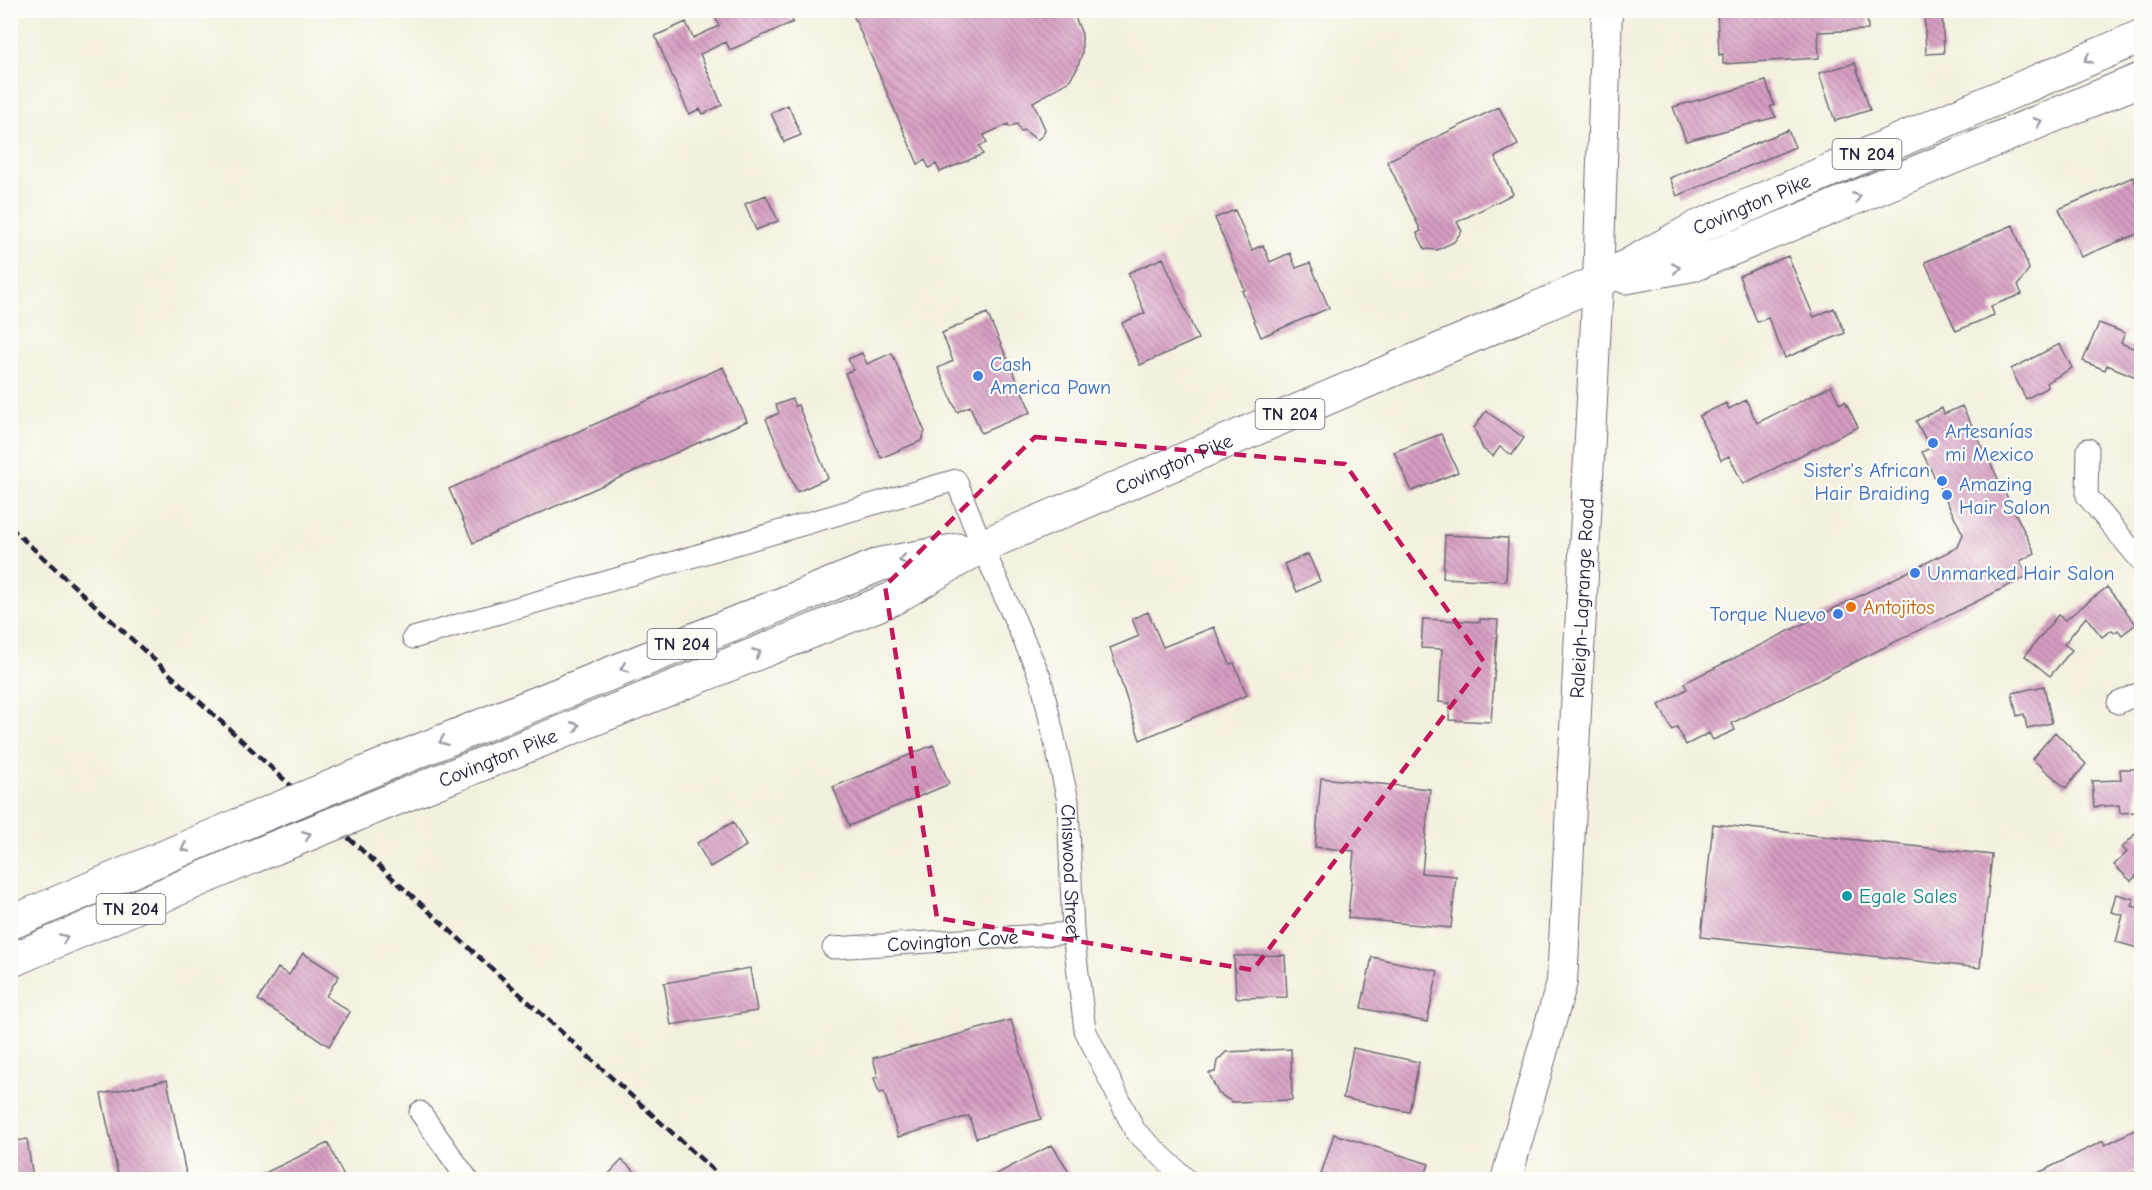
<svg xmlns="http://www.w3.org/2000/svg" width="2152" height="1190" font-family="'Comic Neue',sans-serif">
  <style>
    .building { fill: url(#building-back-hatch) }
    .lines { fill: none; stroke-linecap: round; stroke-linejoin: round }
    .street-casing { stroke: #6c6a74; stroke-width: 23 }
    .secondary-casing { stroke: #6c6a74; stroke-width: 32 }
    .primary-casing { stroke: #6c6a74; stroke-width: 35 }
    .street { stroke: #fff; stroke-width: 21 }
    .secondary { stroke: #fff; stroke-width: 30 }
    .primary { stroke: #fff; stroke-width: 33 }
    .rail { stroke: #22223b; stroke-width: 4.5; stroke-dasharray: 9 4.5; stroke-linecap: butt }
    .primary-bridge-casing { stroke: #6c6a74; stroke-width: 35; stroke-linecap: butt }
    .primary-bridge { stroke: #fff; stroke-width: 33 }
    .oneway { stroke: #9c9ca7 }
    .marked { fill: none; stroke: #c2185b; stroke-width: 4.5; stroke-dasharray: 12 8; stroke-linejoin: round }
    .shop-dot { fill: #3f7fe0; stroke: #fdfcf7; stroke-width: 2 }
    .food-dot { fill: #e8710a; stroke: #fdfcf7; stroke-width: 2 }
    .culture-dot { fill: #0f9aa8; stroke: #fdfcf7; stroke-width: 2 }
    .labels { text-anchor: middle; dominant-baseline: central; stroke-width: 4.5; stroke-linejoin: round; paint-order: stroke }
    .shield { fill: #fdfcf7; stroke: #646373; stroke-width: 1.5 }
    .shield-label { font-size: 18px; font-weight: bold; fill: #22223b }
    .street-label { font-size: 20px; fill: #22223b; stroke: #fdfcf7 }
    .shop-label { font-size: 20px; fill: #366cbe; stroke: #fdfcf7; text-anchor: start }
    .food-label { font-size: 20px; fill: #c56008; stroke: #fdfcf7; text-anchor: start }
    .culture-label { font-size: 20px; fill: #0d838f; stroke: #fdfcf7; text-anchor: start }
  </style>
  <defs>
    <pattern id="building-back-hatch" width="6" height="6" patternUnits="userSpaceOnUse" patternTransform="scale(1.5)"><rect width="6" height="6" fill="#d69cc1"/><path d="M-1 5l2 2M0 0l6 6M5-1l2 2" fill="none" stroke="#ad7f9e"/></pattern>
  </defs>
  <rect width="100%" height="100%" fill="#fdfcf7"/>
  <filter id="ink" filterUnits="userSpaceOnUse"><feTurbulence type="fractalNoise" baseFrequency=".0167" numOctaves="2"/><feDisplacementMap in="SourceGraphic" scale="12" xChannelSelector="R" yChannelSelector="G"/><feConvolveMatrix kernelMatrix="1 2 1 2 8 2 1 2 1" color-interpolation-filters="sRGB"/></filter>
  <filter id="wash" filterUnits="userSpaceOnUse"><feTurbulence type="fractalNoise" baseFrequency=".008" numOctaves="4" result="noise"/><feDisplacementMap in="SourceGraphic" scale="24" xChannelSelector="R" yChannelSelector="G"/><feGaussianBlur stdDeviation="1.35" result="paint"/><feColorMatrix in="noise" values="0 0 0 0 0 0 0 0 0 0 0 0 0 0 0 0 0 1.4 0 .05"/><feComposite in="paint" operator="in"/></filter>
  <g filter="url(#wash)">
    <rect width="100%" height="100%" fill="#f4f0df"/>
    <g id="blocks">
      <path class="building" d="M713 10H788L793 22 730 50 726 42 700 54 722 105 703 114 700 109 689 114 655 36 686 22 693 38 719 26Z
        M851 10H1072L1082 34V54L1077 69 1068 82 1033 102 1045 129 1043 135 1037 140 1024 130 1021 132 1017 124 1009 127 1008 124 984 135 987 143 979 146 983 154 940 172 936 164 929 168 925 160 918 164Z
        M1717 10H1867L1868 30 1818 32 1819 58 1723 64V54L1719 55Z
        M1924 10H1942L1944 53 1926 54Z
        M1855 63 1870 110 1835 121 1819 73Z
        M1766 81 1774 105 1770 107 1776 117 1686 141 1673 107Z
        M788 105 801 135 784 142 771 113Z
        M1499 107 1518 145 1495 157 1513 194 1457 222 1462 231 1454 242 1437 250 1425 249 1417 233 1421 231 1387 161Z
        M1788 130 1795 147 1677 196 1670 178Z
        M2133 177 2142 198V232L2081 257 2059 209Z
        M766 195 778 221 756 230 745 204Z
        M1235 210 1252 250 1263 245 1270 262 1290 253 1296 268 1310 263 1329 308 1261 337 1242 291 1245 290 1215 218Z
        M2013 225 2029 269 2018 285 2022 294 1991 306 1994 315 1956 331 1925 262Z
        M1788 256 1814 317 1834 308 1845 333 1785 358 1768 318 1757 322 1739 276Z
        M1163 258 1198 339 1140 365 1122 323 1145 313 1128 273Z
        M987 313 1031 412 981 433 970 406 957 412 938 368 953 361 942 333Z
        M2099 323 2125 333 2121 343 2142 352V363L2136 377 2107 365 2105 370 2083 361Z
        M2060 344 2072 368 2046 383 2048 387 2026 399 2011 369Z
        M862 353 867 364 892 353 925 432 921 441 881 458 845 373 853 370 848 359Z
        M723 367 747 421 473 543 449 489Z
        M1831 386 1840 404 1845 401 1858 427 1743 484 1729 456 1721 460 1699 416 1726 403 1729 409 1746 400 1757 423Z
        M792 399 795 406 798 405 828 478 797 492 766 419 779 413 776 405Z
        M1962 406 2035 553 2020 561 2028 576 1732 723 1735 730 1713 740 1709 733 1686 745 1677 727 1672 730 1659 705 1687 689 1684 683 1958 547 1963 534 1922 452 1930 448 1916 421 1942 408 1944 414Z
        M1486 411 1524 438 1512 455 1500 447 1493 456 1483 449 1474 428Z
        M1441 434 1458 472 1412 491 1394 452Z
        M1445 535 1508 538 1506 581 1443 578Z
        M1308 554 1320 581 1297 592 1284 564Z
        M2107 587 2136 624 2122 635 2118 630 2114 633 2112 630 2102 637 2086 617 2064 644 2072 650 2050 676 2025 656 2058 615 2065 620Z
        M1148 612 1163 647 1214 627 1230 664 1234 663 1247 695 1140 740 1110 648 1139 636 1132 619Z
        M1423 619 1480 622V619L1498 620 1491 722 1449 720 1450 703 1439 702 1442 649 1421 648Z
        M2044 686 2052 723 2027 728 2024 714 2017 716 2012 693Z
        M2055 732 2086 764 2066 788 2032 759Z
        M933 745 949 784 849 826 833 787Z
        M2120 769H2135L2137 812 2120 813 2119 805 2094 807 2092 781 2121 780Z
        M1321 778 1430 789 1422 873 1456 876 1451 928 1348 918 1354 851 1315 847Z
        M733 822 746 846 710 867 697 843Z
        M1713 824 1992 855 1980 968 1701 937Z
        M2138 831 2139 840 2142 837V870L2131 881 2114 865 2127 852 2122 848Z
        M2116 894 2134 899 2132 906 2142 909V949L2116 942 2123 915 2111 912Z
        M303 953 339 976 326 996 350 1012 329 1046 258 1000 278 968 289 975Z
        M1285 955 1287 997 1236 998 1234 956Z
        M1372 957 1438 971 1427 1022 1361 1008Z
        M750 968 757 1011 671 1025 664 983Z
        M1011 1020 1041 1119 976 1138 969 1116 898 1137 884 1092 879 1093 874 1078 878 1077 873 1058Z
        M1353 1048 1419 1062 1409 1112 1343 1098Z
        M1291 1049 1292 1100 1232 1102 1218 1093 1209 1073 1215 1072 1217 1061 1226 1052Z
        M167 1080 187 1179H119L101 1094Z
        M2142 1126V1168L2118 1179H2026L2103 1141 2105 1145Z
        M1334 1134 1429 1164 1424 1179H1337L1321 1174Z
        M27 1139 33 1179H10V1142Z
        M328 1143 345 1179H252Z
        M1052 1145 1074 1179H987Z
        M622 1160 624 1162 643 1179H604Z"/>
    </g>
  </g>
  <g filter="url(#ink)">
    <use href="#blocks" fill-opacity="0" stroke="#6c6a74" stroke-width="1.5"/>
    <g class="lines">
      <defs>
        <g id="street">
          <path d="M2088 449 2087 496 2142 562"/>
          <path id="s1" d="M413 638 956 480 982 546 1041 679 1068 801 1073 933 1085 1030 1135 1131 1187 1180"/>
          <path d="M2118 703 2142 692"/>
          <path id="s2" d="M833 948 1073 933"/>
          <path d="M420 1112 468 1180"/>
        </g>
        <g id="secondary">
          <path id="s3" d="M1506 1180 1562 982 1598 282 1607 10"/>
        </g>
        <g id="primary">
          <path d="M1626 277 1695 264 2142 79"/>
          <path d="M389 763 881 564 959 550"/>
          <path id="s4" d="M405 795 892 599 982 546 1598 282 1696 228 2142 36"/>
          <path d="M10 923 239 825"/>
          <path d="M10 961 252 857"/>
        </g>
      </defs>
      <use href="#street" class="street-casing"/>
      <use href="#secondary" class="secondary-casing"/>
      <use href="#primary" class="primary-casing"/>
      <use href="#street" class="street"/>
      <use href="#secondary" class="secondary"/>
      <use href="#primary" class="primary"/>
      <path class="rail" d="M10 527 277 773 724 1180"/>
      <defs>
        <path id="primary-bridge" d="M239 825 389 763
          M252 857 405 795"/>
      </defs>
      <use href="#primary-bridge" class="primary-bridge-casing"/>
      <use href="#primary-bridge" class="primary-bridge"/>
    </g>
    <defs><path id="oneway-chevron" d="M-2-3.5L2.5 0L-2 3.5" fill="none" stroke-width="1.6" stroke-linecap="round" stroke-linejoin="round" transform="scale(1.5)"/></defs>
    <g class="oneway">
      <use href="#oneway-chevron" transform="translate(2088 59) rotate(157)"/>
      <use href="#oneway-chevron" transform="translate(2038 122) rotate(-22)"/>
      <use href="#oneway-chevron" transform="translate(1857 197) rotate(-22)"/>
      <use href="#oneway-chevron" transform="translate(1676 268) rotate(-10)"/>
      <use href="#oneway-chevron" transform="translate(903 560) rotate(170)"/>
      <use href="#oneway-chevron" transform="translate(757 653) rotate(-22)"/>
      <use href="#oneway-chevron" transform="translate(624 668) rotate(158)"/>
      <use href="#oneway-chevron" transform="translate(576 726) rotate(-22)"/>
      <use href="#oneway-chevron" transform="translate(443 741) rotate(158)"/>
      <use href="#oneway-chevron" transform="translate(307 835) rotate(-22)"/>
      <use href="#oneway-chevron" transform="translate(185 848) rotate(157)"/>
      <use href="#oneway-chevron" transform="translate(64 938) rotate(-23)"/>
    </g>
  </g>
  <path class="marked" d="M1035 437 1345 464 1484 662 1253 970 937 918 885 586Z"/>
  <g class="shop-dot">
    <circle cx="978" cy="376" r="6"/>
    <circle cx="1933" cy="443" r="6"/>
    <circle cx="1942" cy="481" r="6"/>
    <circle cx="1947" cy="495" r="6"/>
    <circle cx="1915" cy="573" r="6"/>
    <circle cx="1838" cy="614" r="6"/>
  </g>
  <circle class="food-dot" cx="1851" cy="607" r="6"/>
  <circle class="culture-dot" cx="1847" cy="896" r="6"/>
  <g class="labels">
    <g class="shield">
      <rect x="1832.5" y="139" width="69" height="30" rx="4.5"/>
      <rect x="1255.5" y="399" width="69" height="30" rx="4.5"/>
      <rect x="647.5" y="629" width="69" height="30" rx="4.5"/>
      <rect x="96.5" y="894" width="69" height="30" rx="4.5"/>
    </g>
    <g class="shield-label">
      <text x="1867" y="154">TN 204</text>
      <text x="1290" y="414">TN 204</text>
      <text x="682" y="644">TN 204</text>
      <text x="131" y="909">TN 204</text>
    </g>
    <g class="street-label">
      <text stroke="none"><textPath href="#s4" startOffset="1472">Covington Pike</textPath></text>
      <text stroke="none"><textPath href="#s4" startOffset="838">Covington Pike</textPath></text>
      <text stroke="none"><textPath href="#s3" startOffset="590">Raleigh-Lagrange Road</textPath></text>
      <text stroke="none"><textPath href="#s4" startOffset="100">Covington Pike</textPath></text>
      <text stroke="none"><textPath href="#s1" startOffset="978">Chiswood Street</textPath></text>
      <text stroke="none"><textPath href="#s2" startOffset="120">Covington Cove</textPath></text>
    </g>
    <g class="shop-label">
      <text x="990" y="364">Cash<tspan x="990" dy="23">America Pawn</tspan></text>
      <text x="1945" y="431">Artesanías<tspan x="1945" dy="23">mi Mexico</tspan></text>
      <text x="1930" y="470" text-anchor="end">Sister's African<tspan x="1930" dy="23">Hair Braiding</tspan></text>
      <text x="1959" y="484">Amazing<tspan x="1959" dy="23">Hair Salon</tspan></text>
      <text x="1927" y="573">Unmarked Hair Salon</text>
      <text x="1826" y="614" text-anchor="end">Torque Nuevo</text>
    </g>
    <g class="food-label">
      <text x="1863" y="607">Antojitos</text>
    </g>
    <g class="culture-label">
      <text x="1859" y="896">Egale Sales</text>
    </g>
  </g>
  <rect width="2152" height="1190" fill="none" stroke="#fdfcf7" stroke-width="36"/>
</svg>
